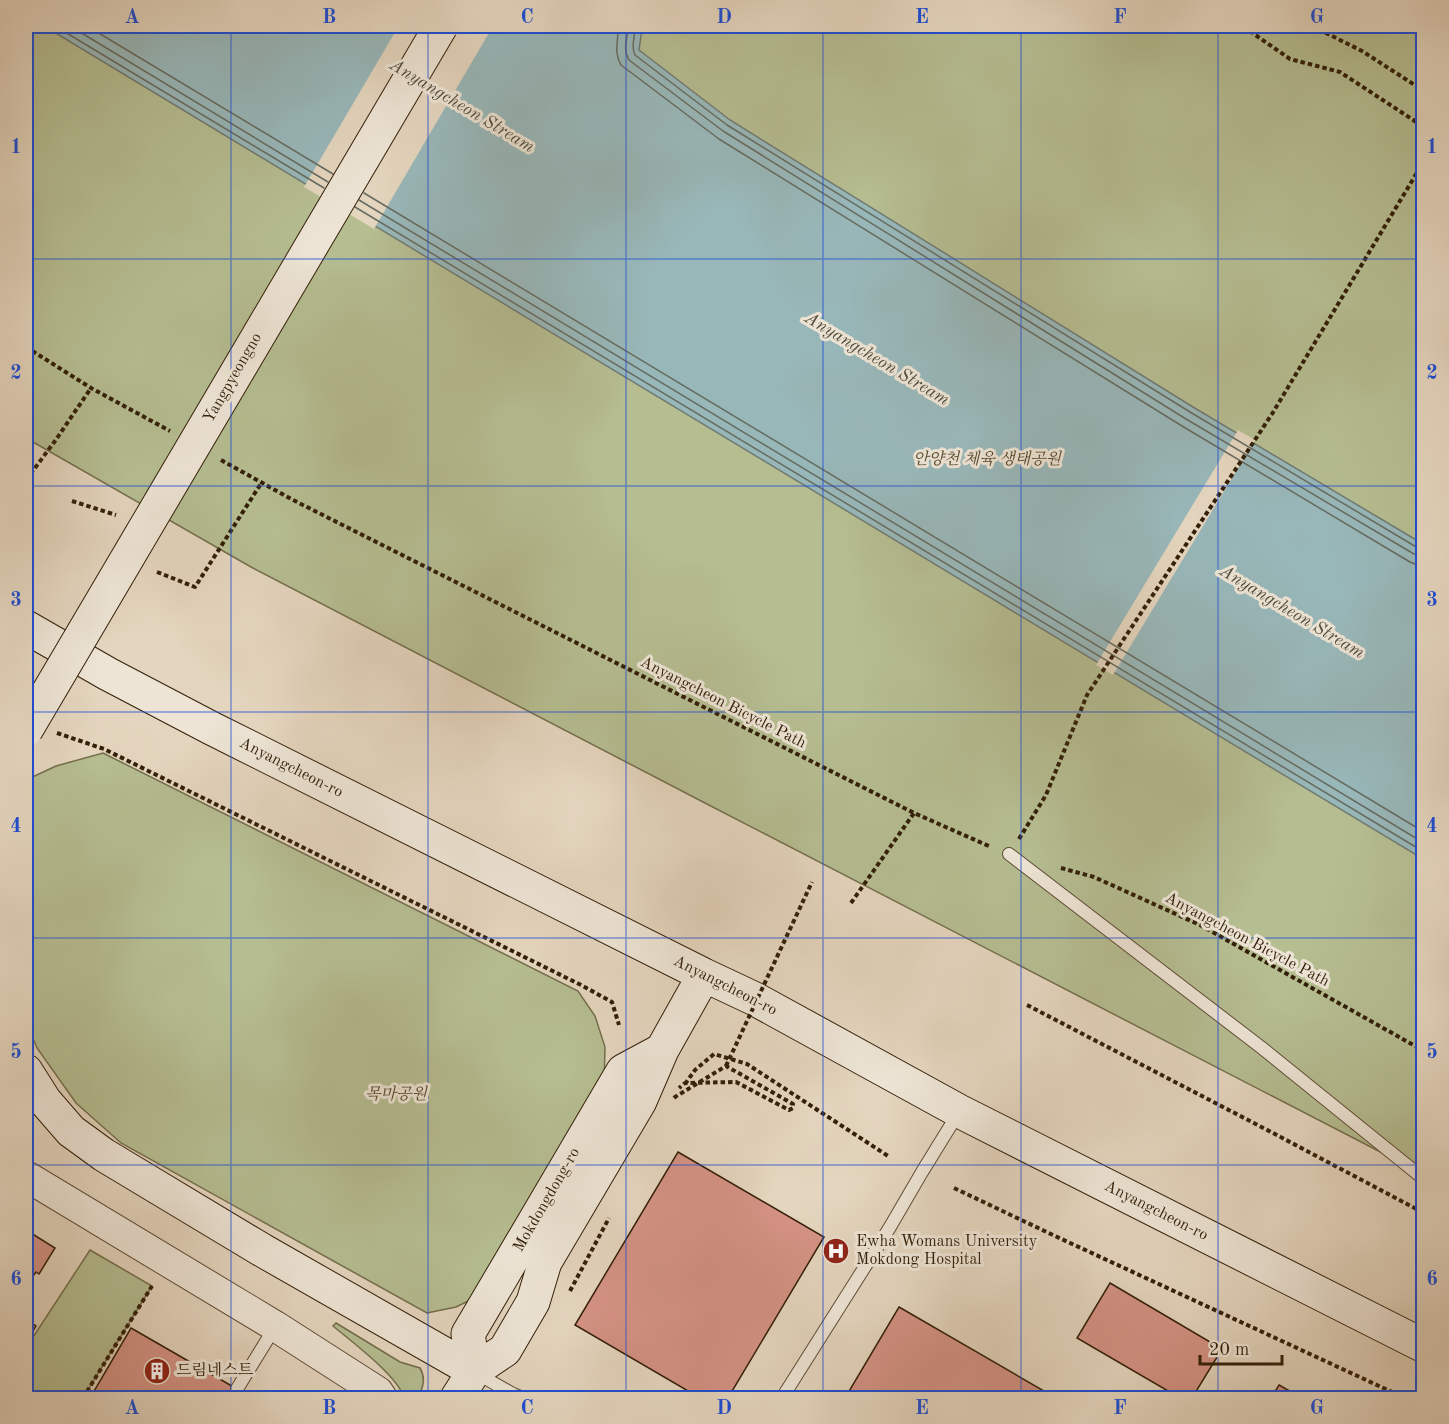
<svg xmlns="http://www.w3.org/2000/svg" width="1449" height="1424" font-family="'Old Standard TT','Noto Serif KR',serif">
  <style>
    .green { fill: #b5bd91; stroke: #746e4c; stroke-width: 1.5 }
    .water { fill: #98b7b9; stroke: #707a72; stroke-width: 1.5 }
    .pier { fill: #e4d5be }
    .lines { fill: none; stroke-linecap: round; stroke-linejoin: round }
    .shore { stroke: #666b60; stroke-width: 1.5 }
    .building { fill: #d49284; stroke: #331f08; stroke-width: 1.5 }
    .service-casing { stroke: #5f4c36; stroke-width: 14 }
    .tertiary-casing { stroke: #5f4c36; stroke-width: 32 }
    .secondary-casing { stroke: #331f08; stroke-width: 35 }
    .path { stroke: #331f08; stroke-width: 4; stroke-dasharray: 4.5 3; stroke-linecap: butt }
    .service { stroke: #ede4d5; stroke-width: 12 }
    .tertiary { stroke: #ede4d5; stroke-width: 30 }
    .secondary { stroke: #ede4d5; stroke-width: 33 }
    .secondary-bridge-casing { stroke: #331f08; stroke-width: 35; stroke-linecap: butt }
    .path-bridge { stroke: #331f08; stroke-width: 4; stroke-dasharray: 4.5 3; stroke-linecap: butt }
    .secondary-bridge { stroke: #ede4d5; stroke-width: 33 }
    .grid { fill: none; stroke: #1d4ed8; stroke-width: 1.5; stroke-opacity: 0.55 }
    .labels { text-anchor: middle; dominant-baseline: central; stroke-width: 6; stroke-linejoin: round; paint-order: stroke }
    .street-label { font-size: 16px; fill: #331f08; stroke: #ede4d5 }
    .park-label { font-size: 16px; font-style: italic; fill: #54462a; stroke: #ede4d5 }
    .poi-label { font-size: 16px; fill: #331f08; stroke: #ede4d5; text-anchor: start }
    .water-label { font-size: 18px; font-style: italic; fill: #514d3d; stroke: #ede4d5 }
    .neatline { fill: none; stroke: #1d4ed8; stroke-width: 2 }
    .grid-label { font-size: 20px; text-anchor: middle; font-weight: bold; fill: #1d4ed8 }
  </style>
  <rect width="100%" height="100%" fill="#e4d5be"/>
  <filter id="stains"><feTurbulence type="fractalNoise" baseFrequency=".00333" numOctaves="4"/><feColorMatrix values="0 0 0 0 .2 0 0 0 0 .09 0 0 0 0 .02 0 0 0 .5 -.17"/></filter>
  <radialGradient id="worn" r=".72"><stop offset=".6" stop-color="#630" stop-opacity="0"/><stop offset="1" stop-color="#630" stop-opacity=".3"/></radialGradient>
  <path class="green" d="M26 26H1423V1174L705 803 251 567 26 438Z
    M103 753 578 991 595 1016 605 1047 604 1087 481 1295 456 1307 427 1313 121 1143 76 1103 37 1048 26 1022V780L56 766Z
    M90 1250 152 1286 83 1398H26V1348Z
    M336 1323 400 1362 420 1368C426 1378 423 1389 417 1398H404C399 1377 351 1341 333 1326Z"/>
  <path class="water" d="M44 26H638L642 29 639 50 730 120 1193 407 1423 544V859Z"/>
  <path class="pier" d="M398 26H493L374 229 304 187 394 34Z
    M1238 430 1255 440 1113 675 1096 665Z"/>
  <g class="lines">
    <path class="shore" d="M55 26 324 188
      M70 26 328 182
      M87 26 333 174
      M618 26C619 40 613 52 621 65L719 139 1182 426 1410 562 1418 565H1424
      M628 26C628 38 622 49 629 60L723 131 1186 419 1414 554 1424 556
      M635 26C636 35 630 46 635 55L727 125 1190 412 1418 548 1424 549
      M364 193 1424 832
      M359 200 1424 843
      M355 207 1424 852"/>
  </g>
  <path class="building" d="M678 1152 824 1237 728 1398H700L575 1325Z
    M26 1230 55 1248 39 1274 36 1272 31 1279 26 1275Z
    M1110 1283 1222 1349 1192 1398H1180L1077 1338Z
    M899 1307 1056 1398H845Z
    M26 1319 36 1326 26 1343Z
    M131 1328 237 1389 254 1398H90Z
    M1279 1385 1302 1398H1271Z"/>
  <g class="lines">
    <defs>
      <path id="service" d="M1009 854 1262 1048 1424 1179
        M476 1373 513 1394 523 1398
        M237 1389 275 1327
        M782 1398 890 1227 922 1172 959 1112"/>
      <path id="tertiary" d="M26 1176 275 1326 378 1392 382 1398"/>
      <path id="secondary" d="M26 627 108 674 211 728 704 975 755 999 959 1111 1424 1346
        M26 1071 45 1101 71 1131 104 1155 262 1250 474 1371
        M474 1371 468 1334 623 1071 662 1050
        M457 1398 474 1371 505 1350 533 1302 545 1262 640 1101 662 1050 704 975"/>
    </defs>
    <use href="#service" class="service-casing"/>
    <use href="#tertiary" class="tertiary-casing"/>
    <use href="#secondary" class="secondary-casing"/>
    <path class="path" d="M1244 26 1254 34 1290 59 1340 72 1424 127
      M1312 26 1362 51 1424 91
      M26 347 91 388 170 431
      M221 460 293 500 914 813 991 847
      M26 480 55 441 91 388
      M72 501 116 515
      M157 572 195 587 262 482
      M57 733 104 749 581 985 612 1002 619 1025
      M1019 839 1046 795 1087 695 1272 414 1424 161
      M1061 868 1094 877 1200 925 1424 1051
      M851 903 914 813
      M1027 1005 1273 1133 1424 1213
      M685 1084 695 1070 714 1054 747 1064 888 1156
      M674 1098 675 1097 726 1066 793 1104V1108L789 1110 736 1082 685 1083 679 1088
      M954 1188 1055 1236 1405 1398
      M570 1291 609 1218
      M83 1398 152 1286"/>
    <use href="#service" class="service"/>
    <use href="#tertiary" class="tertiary"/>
    <use href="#secondary" class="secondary"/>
    <defs>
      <path id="secondary-bridge" d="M26 730 441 26"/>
    </defs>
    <use href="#secondary-bridge" class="secondary-bridge-casing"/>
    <path class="path-bridge" d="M726 1066 812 882"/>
    <use href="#secondary-bridge" class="secondary-bridge"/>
  </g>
  <path class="grid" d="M231 26V1398M428 26V1398M626 26V1398M823 26V1398M1021 26V1398M1218 26V1398M26 259H1424M26 486H1424M26 712H1424M26 938H1424M26 1165H1424"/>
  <defs>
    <symbol id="hospital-disc" viewBox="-11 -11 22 22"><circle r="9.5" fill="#8f2418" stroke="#ede4d5"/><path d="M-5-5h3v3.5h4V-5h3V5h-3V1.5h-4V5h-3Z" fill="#fff"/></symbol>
    <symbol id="building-disc" viewBox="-11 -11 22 22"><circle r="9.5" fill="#8f2418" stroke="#ede4d5"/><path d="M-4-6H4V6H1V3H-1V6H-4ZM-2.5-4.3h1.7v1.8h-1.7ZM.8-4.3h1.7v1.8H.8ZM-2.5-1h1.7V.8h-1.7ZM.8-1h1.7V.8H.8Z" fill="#fff"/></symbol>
  </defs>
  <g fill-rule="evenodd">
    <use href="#hospital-disc" x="821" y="1236" width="30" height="30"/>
    <use href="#building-disc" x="142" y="1356" width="30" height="30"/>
  </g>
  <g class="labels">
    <g class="street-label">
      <text transform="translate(233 378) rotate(-60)">Yangpyeongno</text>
      <text transform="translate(723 703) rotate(27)">Anyangcheon Bicycle Path</text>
      <text transform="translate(291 768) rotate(27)">Anyangcheon-ro</text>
      <text transform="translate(1247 940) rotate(28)">Anyangcheon Bicycle Path</text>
      <text transform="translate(725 986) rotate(27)">Anyangcheon-ro</text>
      <text transform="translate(547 1200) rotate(-60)">Mokdongdong-ro</text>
      <text transform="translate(1156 1211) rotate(27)">Anyangcheon-ro</text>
    </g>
    <g class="park-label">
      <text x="987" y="460">안양천 체육 생태공원</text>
      <text x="396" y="1095">목마공원</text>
    </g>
    <g class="poi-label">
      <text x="856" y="1242">Ewha Womans University<tspan x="856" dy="18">Mokdong Hospital</tspan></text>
      <text x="176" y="1371">드림네스트</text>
    </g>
    <g class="water-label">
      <text transform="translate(462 106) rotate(31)">Anyangcheon Stream</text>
      <text transform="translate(877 359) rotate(31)">Anyangcheon Stream</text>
      <text transform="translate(1292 612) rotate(31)">Anyangcheon Stream</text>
    </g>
  </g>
  <rect width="1449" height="1424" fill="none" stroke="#e4d5be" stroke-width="66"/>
  <path d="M1200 1355v9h82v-9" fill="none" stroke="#331f08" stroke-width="3"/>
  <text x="1209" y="1355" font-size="18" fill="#331f08" stroke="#ede4d5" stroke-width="4.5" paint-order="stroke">20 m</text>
  <rect x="33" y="33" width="1383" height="1358" class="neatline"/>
  <g class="grid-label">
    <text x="132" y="23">A</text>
    <text x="329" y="23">B</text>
    <text x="527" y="23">C</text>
    <text x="724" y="23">D</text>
    <text x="922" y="23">E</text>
    <text x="1120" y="23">F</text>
    <text x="1317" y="23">G</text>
    <text x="16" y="153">1</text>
    <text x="1432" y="153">1</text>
    <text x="16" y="379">2</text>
    <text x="1432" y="379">2</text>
    <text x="16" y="606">3</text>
    <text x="1432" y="606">3</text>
    <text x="16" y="832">4</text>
    <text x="1432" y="832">4</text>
    <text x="16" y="1058">5</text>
    <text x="1432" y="1058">5</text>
    <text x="16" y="1285">6</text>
    <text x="1432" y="1285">6</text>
    <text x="132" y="1414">A</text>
    <text x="329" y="1414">B</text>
    <text x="527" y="1414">C</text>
    <text x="724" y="1414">D</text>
    <text x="922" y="1414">E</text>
    <text x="1120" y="1414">F</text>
    <text x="1317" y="1414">G</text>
  </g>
  <rect width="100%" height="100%" filter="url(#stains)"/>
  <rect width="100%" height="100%" fill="url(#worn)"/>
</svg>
